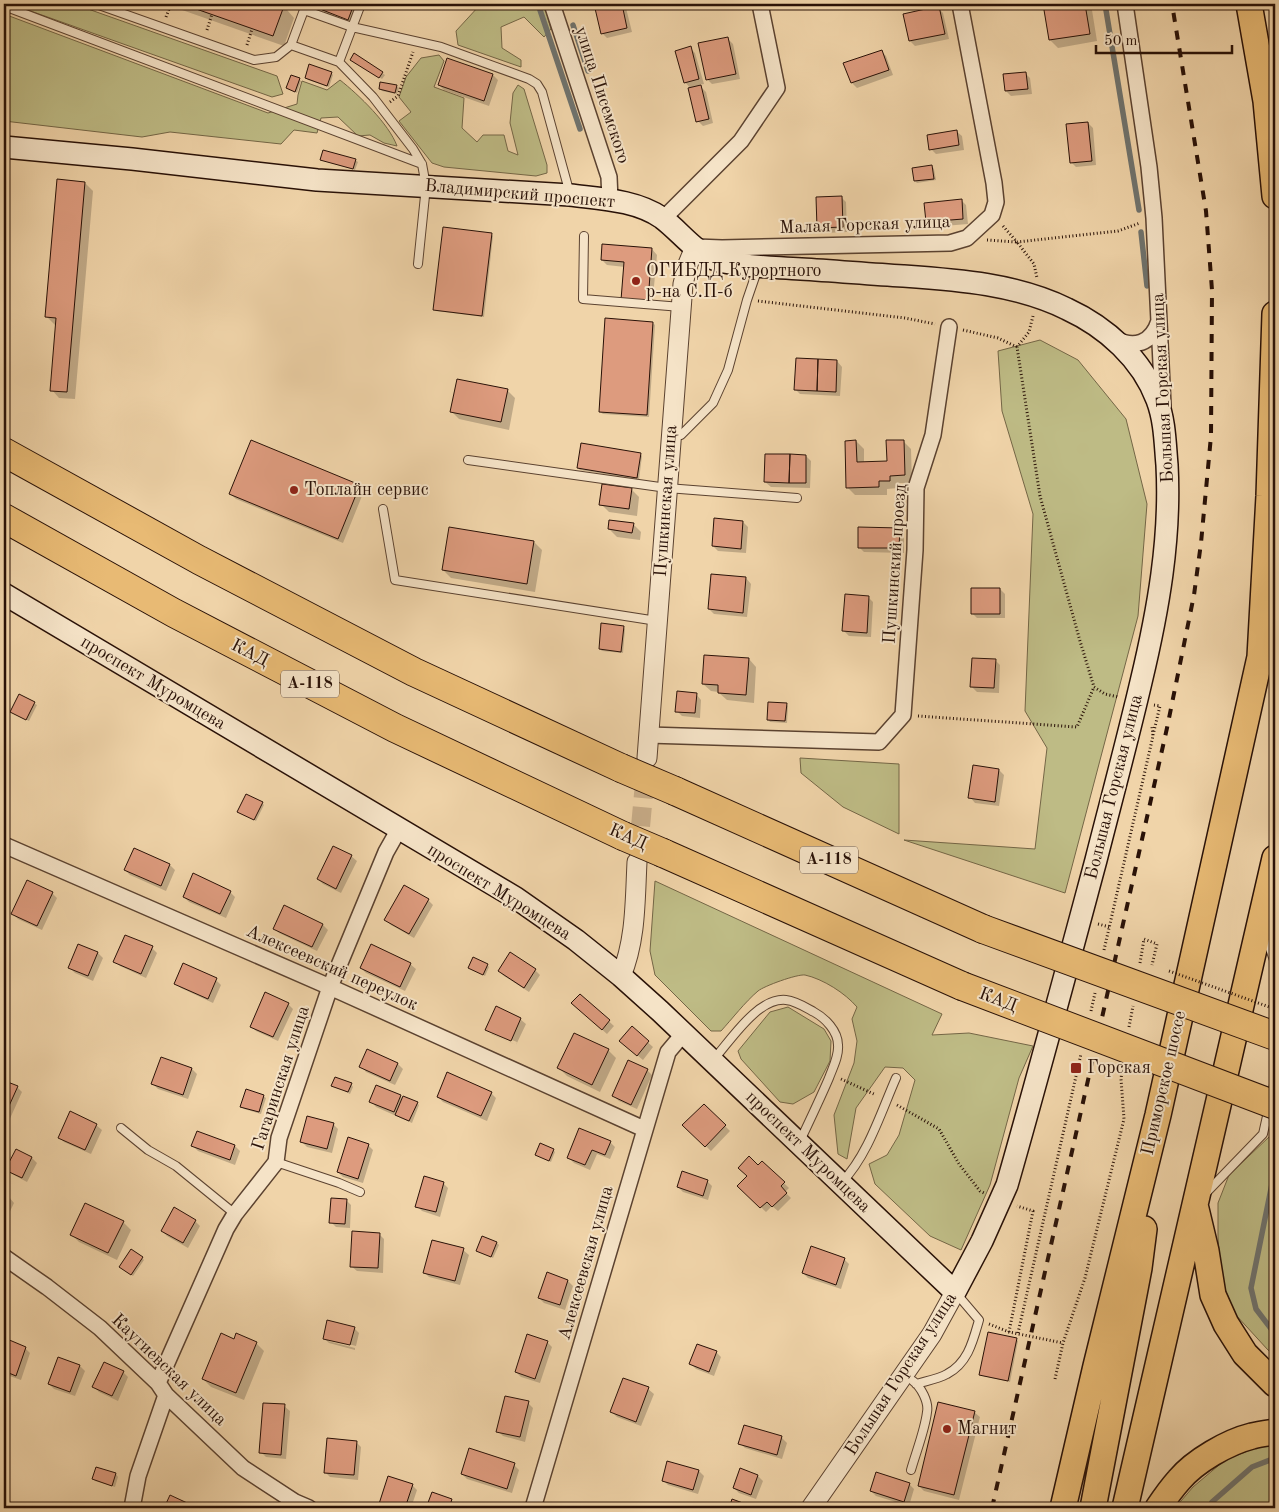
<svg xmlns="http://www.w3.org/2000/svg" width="1279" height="1512" font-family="'Old Standard TT',serif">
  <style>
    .green { fill: #bebb85; stroke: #746646 }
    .shadow { fill: #0003; fill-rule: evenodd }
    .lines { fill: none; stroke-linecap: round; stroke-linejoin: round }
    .stream { stroke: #6f736e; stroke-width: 5.5 }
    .building { fill: #dd9b7e; stroke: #291107 }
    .tertiary-tunnel { stroke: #c8ad89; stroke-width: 19; stroke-dasharray: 19 9; stroke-linecap: butt }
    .service-casing { stroke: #5b4230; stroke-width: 10 }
    .minor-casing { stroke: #5b4230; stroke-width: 18 }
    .tertiary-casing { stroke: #5b4230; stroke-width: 21 }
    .secondary-casing { stroke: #291107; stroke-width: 24 }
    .trunk-casing { stroke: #291107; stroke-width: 28 }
    .motorway-casing { stroke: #291107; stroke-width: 30 }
    .path { stroke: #291107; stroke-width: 3; stroke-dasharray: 1 2.5; stroke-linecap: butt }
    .service { stroke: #f5e3c7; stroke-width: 8 }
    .minor { stroke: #f5e3c7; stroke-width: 15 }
    .tertiary { stroke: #f5e3c7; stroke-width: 19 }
    .secondary { stroke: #f5e3c7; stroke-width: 21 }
    .trunk { stroke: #e8ba74; stroke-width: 25 }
    .motorway { stroke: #e8ba74; stroke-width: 28 }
    .rail { stroke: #291107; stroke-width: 4; stroke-dasharray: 9 9; stroke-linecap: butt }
    .motorway-bridge-casing { stroke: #291107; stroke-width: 30; stroke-linecap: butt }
    .path-bridge { stroke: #291107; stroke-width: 3; stroke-dasharray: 1 2.5; stroke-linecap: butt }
    .motorway-bridge { stroke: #e8ba74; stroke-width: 28 }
    .poi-dot { fill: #8f2418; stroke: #f5e3c7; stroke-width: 2 }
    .labels { text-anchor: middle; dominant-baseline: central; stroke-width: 4; stroke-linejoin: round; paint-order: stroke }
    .shield { fill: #f5e3c7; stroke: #665041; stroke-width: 1 }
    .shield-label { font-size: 16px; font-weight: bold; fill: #291107 }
    .street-label { font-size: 18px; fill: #291107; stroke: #f5e3c7 }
    .poi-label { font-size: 18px; fill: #291107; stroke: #f5e3c7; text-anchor: start }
  </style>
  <rect width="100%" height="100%" fill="#f0d4a9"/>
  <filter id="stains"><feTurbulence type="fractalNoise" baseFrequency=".004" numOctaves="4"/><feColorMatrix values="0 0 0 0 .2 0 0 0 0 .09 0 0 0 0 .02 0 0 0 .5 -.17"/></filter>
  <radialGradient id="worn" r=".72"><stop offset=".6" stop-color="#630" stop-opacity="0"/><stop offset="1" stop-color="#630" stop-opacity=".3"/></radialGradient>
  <path class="green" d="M11 4H74L277 76 283 94 272 97Z
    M479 4H544L551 29 544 37 524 17 501 27 502 48 521 60V67L458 45 456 31 479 6Z
    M4 14 268 113 297 104 298 95 302 81 327 90 340 80C359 95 389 124 397 146L384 143 370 135 358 136 338 117 321 118 317 133 294 130 281 144 170 132 142 137 4 121Z
    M439 55 444 61 434 87 464 98 462 128 477 142 483 135H504L508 151 518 155 510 123 513 93 518 85 524 89 547 165V173L536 176 444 167 432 163 399 121 411 112 399 97 406 77 421 58Z
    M1040 340 1078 360 1126 419 1147 504 1138 616 1065 893 904 840 1035 849 1047 748 1025 711 1033 514 1002 411 998 351Z
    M800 758 899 764V834L843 807 801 773Z
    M655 881 942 1014 932 1035 969 1033 1033 1046 1019 1078 990 1185 961 1250 930 1236 875 1184 869 1164 887 1155 899 1135 915 1080 903 1068 885 1067 856 1108 847 1159 838 1154 834 1115 854 1063 857 1041 852 1019 857 1007C845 993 823 979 805 975 797 974 764 986 758 991 745 1002 732 1019 721 1031H711L655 975 650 951Z
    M788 1007 824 1029 831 1041 830 1061 814 1092 793 1104 780 1102 741 1059 738 1051 770 1012Z
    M1270 1136H1275V1355L1268 1350 1235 1314 1221 1279 1218 1237V1203L1229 1175Z
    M1275 1445V1508H1175L1193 1487 1225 1460 1258 1447Z"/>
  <path class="shadow" d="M165 4H282L294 18 284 46Z
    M323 4H360L353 24 326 14 321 9Z
    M595 4H625L632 32 607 38 602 33Z
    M1044 4H1091L1097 41 1058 48 1050 40Z
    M938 8 943 13 949 39 915 46 910 41Z
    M728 39 733 44 740 79 712 84 707 79Z
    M690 48 695 53 704 84 699 85 706 92 713 123 703 126 698 121 691 89 685 82Z
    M881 51 886 56 893 75 857 88 852 83Z
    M448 59 493 75 498 80 489 106 444 90 439 85Z
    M354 62 382 73 385 75 382 79Z
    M331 73 333 75 329 87 308 80 306 78Z
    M1025 73 1030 78 1032 94 1011 96 1006 91Z
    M299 79 301 81 297 93 287 88Z
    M396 86 399 88 397 94 382 91 380 89Z
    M1088 123 1093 128 1096 165 1076 167 1071 162Z
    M956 131 962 136 964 150 936 154 931 149Z
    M322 159 355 160 358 162 355 170 324 161Z
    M932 166 934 169 936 180 917 183 915 181Z
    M85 183 93 191 75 399 59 398 52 390 57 325H55L47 317Z
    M841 197 846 202 847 232 823 233 818 227Z
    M961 200 966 205 968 224 932 227 927 222 926 204Z
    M491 234 493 236 484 317 436 311 434 309Z
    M652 249 657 255 652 307 627 304 625 267 607 265 602 260Z
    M653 323 655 325 649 417 603 414 600 412Z
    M837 361 842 367 840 396 800 394 795 389Z
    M507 390 515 398 509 430 459 419 451 411Z
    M856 441 864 449V463H888L903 441 911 449 912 483H898V488L887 489V495H855L847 487Z
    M640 454 642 456 639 480 580 470 578 468Z
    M806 456 811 461 810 488 771 487 765 482Z
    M359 486 364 491 343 543 236 499 230 494Z
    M631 489 639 497 637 516 609 512 601 504Z
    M743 522 748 527 746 553 718 551 713 546Z
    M633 524 641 532 640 540 617 537 609 529Z
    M899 529 904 534V553L864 552 859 547Z
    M534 542 542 550 535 592 451 578 443 570Z
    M746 578 751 584 747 617 714 614 709 609Z
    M1000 589 1005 594V618H977L972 613Z
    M868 597 873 602 871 637 849 636 844 631Z
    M623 627 625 629 623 653 602 651 600 649Z
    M749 659 756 667 754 703 727 700 718 692 711 691 703 684Z
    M995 660 1000 665 999 693 977 692 972 687Z
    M696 694 701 700 700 718 682 716 677 711Z
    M19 696 37 705 29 721 13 713Z
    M786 704 788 706 787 723 770 722 768 719Z
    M999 770 1004 775 999 806 975 803 970 797Z
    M262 803 264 805 256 821 241 813Z
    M333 847 351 856 357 861 341 893 323 884 318 879Z
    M170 865 175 870 166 891 130 875 125 870Z
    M230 892 235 897 226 918 189 902 184 897Z
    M52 893 57 898 42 930 18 919 13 914Z
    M428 900 433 905 414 938 391 925 386 920Z
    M284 907 323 925 328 930 317 951 279 933 274 928Z
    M79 945 98 953 103 958 93 981 75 973 70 968Z
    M152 948 157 953 146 978 120 966 115 961Z
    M410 964 416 969 405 991 366 973 361 968Z
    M184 965 216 980 221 985 213 1003 181 988 176 983Z
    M487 965 489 967 485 976 469 968Z
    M535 970 540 975 529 992 504 976 499 971Z
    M580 995 614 1026 607 1034 578 1008Z
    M288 1004 293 1009 278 1041 256 1031 251 1026Z
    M4 1017 9 1022 4 1033Z
    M520 1019 526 1024 516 1045 492 1034 487 1029ZM491 1031 517 1042 516 1045 491 1034Z
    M632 1028 653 1047 643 1060 626 1046Z
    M608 1050 616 1058 600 1092 567 1076 559 1068Z
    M398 1064 403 1069 395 1085 366 1072 361 1066Z
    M192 1069 197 1074 188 1099 158 1089 153 1084Z
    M647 1070 652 1075 637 1109 619 1101 614 1096Z
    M5 1082 17 1087 22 1092 8 1123 4 1121V1085Z
    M351 1084 353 1087 350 1094 333 1085Z
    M491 1093 496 1098 487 1121 443 1102 438 1097Z
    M263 1096 266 1098 261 1114 244 1109 242 1107Z
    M400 1096 403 1099 417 1103 419 1105 412 1123 376 1107 371 1101Z
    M704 1105 730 1131 711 1151 684 1125Z
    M333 1124 338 1129 332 1153 307 1147 302 1142Z
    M96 1125 102 1130 91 1154 64 1142 59 1137Z
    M610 1142 615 1147 610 1159 597 1154 590 1170 574 1163 569 1158Z
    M368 1145 373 1150 363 1183 343 1177 338 1172Z
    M193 1146H235L240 1151 235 1165 198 1151Z
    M16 1150 32 1158 37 1163 27 1182 12 1174 5 1168 4 1171V1162L8 1166Z
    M553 1150 555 1152 551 1162 536 1155Z
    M762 1162 789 1188 785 1192 791 1198 778 1211 772 1206 766 1212 739 1186Z
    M707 1181 712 1186 708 1200 683 1192 678 1187Z
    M443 1183 448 1188 440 1217 422 1211 417 1206Z
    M4 1195 9 1197 14 1203 4 1224Z
    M346 1200 351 1205 350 1228 336 1227 331 1222Z
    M195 1221 200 1226 188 1248 167 1236 162 1231Z
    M123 1222 131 1230 117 1260 79 1242 71 1234Z
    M379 1234 384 1239 383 1273 357 1271 351 1266Z
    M497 1243 499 1245 493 1258 478 1251Z
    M463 1250 469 1255 460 1285 429 1277 424 1272Z
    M142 1258 144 1260 133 1276 123 1269Z
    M844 1259 849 1264 841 1289 808 1278 803 1273Z
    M568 1281 573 1286 565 1310 544 1303 539 1298Z
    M354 1328 359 1333 356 1346 328 1339V1341L355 1348V1350L329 1343 324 1338Z
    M236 1335 256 1343 264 1351 244 1400 211 1387 203 1379 234 1340Z
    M1016 1339 1018 1341 1010 1382 983 1376 981 1374Z
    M7 1341 25 1348 30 1353 21 1380 4 1374V1351Z
    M547 1342 552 1347 540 1383 521 1377 516 1372Z
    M716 1352 721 1357 714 1376 696 1369 691 1364Z
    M59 1358 80 1366 85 1371 75 1396 54 1389 49 1384Z
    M104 1364 123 1372 128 1377 118 1401 99 1392 94 1387Z
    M624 1379 648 1389 654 1394 641 1426 617 1417 612 1412Z
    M528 1403 533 1408 525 1442 503 1436 498 1431Z
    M284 1406 290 1411 286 1459 266 1457 261 1452Z
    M974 1412 980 1417 959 1500 924 1491 919 1486Z
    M745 1426 782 1438 787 1443 782 1459 745 1448 740 1443Z
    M356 1442 361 1447 358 1480 330 1477 325 1472Z
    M514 1465 519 1470 512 1493 467 1479 462 1474Z
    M96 1468 116 1474 118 1477 115 1487 95 1481 93 1479Z
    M699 1471 704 1476 698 1494 668 1485 663 1480Z
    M758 1476 763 1481 756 1499 739 1493 734 1488Z
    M909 1484 914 1489 909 1506 876 1496 871 1491Z
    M412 1485 417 1490 411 1508H381L379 1506Z
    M433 1494 451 1500 456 1505 455 1508H428Z"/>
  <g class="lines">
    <path class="stream" d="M538 4 580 129
      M1105 4 1139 210
      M573 25 588 71
      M1141 232 1147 286
      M1275 1132V1153
      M1275 1169 1251 1288 1256 1309 1275 1334
      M1209 1508 1212 1502 1252 1467 1275 1458"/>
  </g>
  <path class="building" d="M182 4H277L284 6 273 36Z
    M322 4H354L348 20 320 9Z
    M594 4H622L627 28 601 34Z
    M1043 4H1085L1090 34 1049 40Z
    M939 6 945 34 909 41 903 14Z
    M728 37 736 74 706 80 698 43Z
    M691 46 699 79 684 83 675 51Z
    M882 50 889 70 851 83 843 63Z
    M354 53 383 72 379 78 350 60Z
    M447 58 493 74 484 101 438 85Z
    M309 64 332 72 327 86 305 78Z
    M1026 72 1028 89 1005 91 1003 74Z
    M291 75 300 78 295 92 286 88Z
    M380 82 397 85 395 93 379 89Z
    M701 85 709 119 696 122 688 88Z
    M1088 122 1092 161 1070 163 1066 124Z
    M957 130 959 145 929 150 927 135Z
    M323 150 356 159 353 169 320 160Z
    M932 165 934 179 914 181 912 168Z
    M57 179 85 182 67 392 50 391 56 318 45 317Z
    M842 196 843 227 817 228 816 197Z
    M962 199 963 219 926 222 924 203Z
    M443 227 492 233 482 316 433 310Z
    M602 244 652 248 648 302 621 300 624 262 601 260Z
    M605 318 653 322 647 415 599 412Z
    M796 358 818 359 817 391 794 390Z
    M818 359 837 360 836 392 817 391Z
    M457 379 508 389 501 422 450 412Z
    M251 440 360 485 338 539 229 494Z
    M856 440 857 462 887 461 886 440H904L905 475 890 476V481H879V487L846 488 845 441Z
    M581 443 641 453 637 478 577 468Z
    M765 454H790L789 483 764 482Z
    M790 454 806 455V483H789Z
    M602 484 632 488 629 509 599 505Z
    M714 518 743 521 741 549 712 546Z
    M609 520 634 523 632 533 608 529Z
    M449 527 534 541 527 584 442 570Z
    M858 527 900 528 899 548H858Z
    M711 574 746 577 743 613 708 609Z
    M971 588H1000V614H971Z
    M845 594 869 596 867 633 842 631Z
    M601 623 624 626 621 652 599 649Z
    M704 655 749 658 746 695 718 693V685L702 684Z
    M972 658 996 659 994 688 970 687Z
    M677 691 697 693 695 713 675 712Z
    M19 694 35 702 26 720 10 712Z
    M768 702 787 703 785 721 767 720Z
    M973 765 999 769 995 802 968 798Z
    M246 794 263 802 254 820 237 812Z
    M333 846 352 855 336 889 317 879Z
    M134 848 170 864 161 886 124 870Z
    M193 873 231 891 220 914 183 897Z
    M27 880 53 892 37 926 11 914Z
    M404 885 429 899 409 934 384 920Z
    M284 905 323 924 312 947 273 929Z
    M125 935 153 946 141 974 113 962Z
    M78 944 98 952 88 976 68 968Z
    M371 944 411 963 400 987 360 968Z
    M510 952 536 969 524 988 498 971Z
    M473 957 488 964 483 975 468 968Z
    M183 963 217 978 208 999 174 984Z
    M265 992 289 1003 273 1037 250 1027Z
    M580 994 610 1020 602 1030 571 1003Z
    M496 1006 521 1018 511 1041 485 1030Z
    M632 1026 649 1041 637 1056 619 1041Z
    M574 1033 609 1049 592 1085 557 1068Z
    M367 1049 398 1063 390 1081 359 1067Z
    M161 1057 192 1068 183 1095 151 1084Z
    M628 1060 648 1069 631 1105 612 1096Z
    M447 1072 492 1092 481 1116 437 1097Z
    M335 1077 352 1083 348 1092 331 1086Z
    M5 1081 18 1086 4 1117V1082Z
    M376 1085 401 1095 394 1112 369 1102Z
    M246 1089 264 1095 259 1112 240 1107Z
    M403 1096 418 1102 409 1121 395 1115Z
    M704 1104 726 1125 705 1147 682 1125Z
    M70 1111 97 1124 85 1150 58 1138Z
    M307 1116 334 1123 327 1149 300 1142Z
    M579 1128 611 1141 605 1155 592 1150 585 1165 567 1158Z
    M197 1131 235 1145 230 1160 191 1146Z
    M348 1137 369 1144 358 1179 337 1172Z
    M540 1143 554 1149 549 1161 535 1155Z
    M16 1149 32 1157 22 1178 5 1170Z
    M749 1156 758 1165 762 1161 785 1182 781 1186 787 1193 772 1207 767 1202 760 1208 737 1186 747 1176 738 1168Z
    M682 1171 708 1180 703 1196 677 1187Z
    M424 1176 444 1182 436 1212 415 1207Z
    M4 1194 9 1196 4 1209Z
    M331 1198 347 1199 345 1224 329 1223Z
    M85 1203 124 1221 108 1253 70 1235Z
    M174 1207 196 1220 183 1243 161 1231Z
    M352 1231 380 1233 378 1268 350 1267Z
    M482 1236 497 1242 491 1257 476 1251Z
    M432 1240 464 1248 455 1281 423 1273Z
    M811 1246 845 1258 836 1285 802 1273Z
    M131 1249 143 1257 131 1275 119 1267Z
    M547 1272 568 1280 560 1305 538 1298Z
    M327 1320 355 1327 350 1345 323 1339Z
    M988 1332 1017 1338 1008 1381 979 1375Z
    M221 1333 234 1339 236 1333 257 1342 236 1393 202 1379Z
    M527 1334 548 1341 535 1379 515 1372Z
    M7 1339 26 1347 16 1376 4 1371V1347Z
    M697 1344 717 1351 709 1372 689 1364Z
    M58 1357 80 1365 70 1392 48 1384Z
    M104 1362 124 1371 112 1396 92 1387Z
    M623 1378 649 1387 636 1422 610 1412Z
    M505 1396 529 1401 520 1437 496 1432Z
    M938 1402 975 1411 954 1495 918 1486Z
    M263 1403 285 1404 281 1455 259 1453Z
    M744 1425 782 1436 777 1455 738 1444Z
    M327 1438 357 1441 354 1475 324 1473Z
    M469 1448 515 1463 507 1489 461 1474Z
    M667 1461 699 1470 693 1490 662 1481Z
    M96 1467 116 1473 112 1486 92 1479Z
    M740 1468 758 1475 751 1495 733 1488Z
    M876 1472 910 1483 904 1502 870 1491Z
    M388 1476 413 1484 405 1508H382L378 1507Z
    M432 1492 452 1499 449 1508H426Z
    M170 1495 198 1508H164Z
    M732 1499 751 1506 750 1508H729Z"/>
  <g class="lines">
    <path class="tertiary-tunnel" d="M638 854 646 767"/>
    <defs>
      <path id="service" d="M96 4 254 60 276 57 291 45 304 10V4
        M4 6 422 164
        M304 10 352 27 441 47 529 79 537 84 542 92 570 194
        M291 45 339 62 373 97 413 149 422 164 426 186 418 264
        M339 62 361 4
        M584 236 583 299 681 307
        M673 436 681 435 713 403 728 370 747 300 758 268
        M468 460 667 488 797 498
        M383 509 395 580 657 621
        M1265 934 1275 963
        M714 1059C731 1040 758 997 786 1000 796 1001 805 1007 814 1012 825 1018 838 1031 838 1045 839 1056 833 1067 829 1078 820 1099 810 1120 800 1141
        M121 1128 148 1150 176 1166 235 1214
        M276 1162 339 1183 360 1192
        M842 1182C868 1155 881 1112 896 1078
        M1205 1194 1263 1134 1275 1080
        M916 1384C926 1381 938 1379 947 1374 968 1363 973 1341 979 1320L956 1293
        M911 1470C916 1452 925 1430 927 1412 929 1402 921 1387 913 1381"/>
      <path id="minor" d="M552 4 609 177 610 200
        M1125 4 1149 167 1154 218 1163 405
        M663 219 741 141 777 88 760 4
        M696 247 722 248 950 243 967 238 992 215 996 202 994 183 960 4
        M1114 338C1134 350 1152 343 1159 321
        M648 735 879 742 903 715 915 550 916 488 933 435 949 327
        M4 845 330 987 644 1129
        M4 1257 47 1287 100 1328 158 1383 166 1395 243 1468 295 1502 309 1508
        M158 1383 226 1229 235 1214 276 1162 279 1138 330 987 386 852 399 829
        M132 1508 138 1476 166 1395
        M533 1508 668 1052 684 1033"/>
      <path id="tertiary" d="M647 758 683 284 688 264 695 247
        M621 976C636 940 635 901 637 862
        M811 1508 932 1334 955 1292"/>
      <path id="secondary" d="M4 147 132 159 317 180 570 195C601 199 636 200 662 218 681 232 696 255 720 261 745 267 775 267 801 269 835 271 869 274 903 276 959 280 1016 284 1067 309 1106 327 1142 359 1157 400 1165 421 1165 443 1167 465 1171 539 1158 611 1141 682 1127 742 1111 801 1096 860 1067 968 1038 1077 1007 1185L982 1241 955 1292 660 1011 621 976 576 940 516 898 4 594"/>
      <path id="trunk" d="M1249 4 1266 101 1275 196
        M1196 1209 1206 1251 1213 1295 1226 1324 1245 1354 1275 1384
        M1063 1508 1096 1366 1158 1115 1260 657 1269 496 1275 314
        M1093 1508 1139 1268 1144 1229
        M1125 1508 1275 858
        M1158 1508C1164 1499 1171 1489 1179 1480 1195 1461 1228 1442 1252 1436 1259 1434 1268 1433 1275 1432"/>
      <path id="motorway" d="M4 452 199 560 414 672 621 768
        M4 518 174 613 395 728 623 836
        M675 791 983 929
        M663 853 962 986"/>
    </defs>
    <use href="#service" class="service-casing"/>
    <use href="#minor" class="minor-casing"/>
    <use href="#tertiary" class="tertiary-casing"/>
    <use href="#secondary" class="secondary-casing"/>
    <use href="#trunk" class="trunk-casing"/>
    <use href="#motorway" class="motorway-casing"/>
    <path class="path" d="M166 17 171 4
      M207 30 212 14
      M247 45 252 29
      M390 102 398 96 413 52
      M1003 226 1017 242 1118 231 1140 223
      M987 240 1017 242 1034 264 1037 278
      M758 301 905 318 935 324
      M1033 316 1029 332 1017 347 1040 496 1080 641 1094 687 1105 694 1118 697
      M963 330 998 338 1017 347
      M918 716 1077 727 1094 687
      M1153 735 1160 706 1154 705
      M1098 924 1110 927
      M1104 950 1153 736 1152 727
      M1140 963 1144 939 1157 944 1152 965
      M1091 1011 1095 993
      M1129 1027 1133 1006
      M841 1079 876 1095
      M897 1105 939 1129 959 1164 980 1191 984 1193
      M989 1324 1009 1332 1063 1343
      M1009 1332 1033 1211 1017 1206
      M1018 1333 1081 1054
      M1055 1379 1063 1343 1085 1278 1124 1119 1121 1079 1122 1071"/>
    <use href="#service" class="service"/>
    <use href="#minor" class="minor"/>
    <use href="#tertiary" class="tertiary"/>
    <use href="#secondary" class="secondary"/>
    <use href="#trunk" class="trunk"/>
    <use href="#motorway" class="motorway"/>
    <path class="rail" d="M992 1508 1167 728 1194 595 1201 543 1211 436 1212 290 1206 211 1172 4"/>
    <defs>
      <path id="motorway-bridge" d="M621 768 675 791
        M623 836 663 853
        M983 929 1275 1036
        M962 986 1275 1105"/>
    </defs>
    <use href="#motorway-bridge" class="motorway-bridge-casing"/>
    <path class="path-bridge" d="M1169 971 1275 1009"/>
    <use href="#motorway-bridge" class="motorway-bridge"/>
  </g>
  <g class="poi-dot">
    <circle cx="636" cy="281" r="5"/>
    <circle cx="294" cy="490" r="5"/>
    <rect x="1070" y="1062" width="12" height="12" rx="2.5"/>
    <circle cx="947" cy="1429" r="5"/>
  </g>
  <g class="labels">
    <g class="shield">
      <rect x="281" y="670.5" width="58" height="27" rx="4"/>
      <rect x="800" y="846.5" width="58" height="27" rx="4"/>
    </g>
    <g class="shield-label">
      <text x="310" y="684">А-118</text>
      <text x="829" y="860">А-118</text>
    </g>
    <g class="street-label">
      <text transform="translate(602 95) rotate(72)">улица Писемского</text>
      <text transform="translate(520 194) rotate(5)">Владимирский проспект</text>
      <text transform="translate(865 225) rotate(-2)">Малая Горская улица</text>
      <text transform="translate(1163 388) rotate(-93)">Большая Горская улица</text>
      <text transform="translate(666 501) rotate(-86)">Пушкинская улица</text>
      <text transform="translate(895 564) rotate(-86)">Пушкинский проезд</text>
      <text transform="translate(250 653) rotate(27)">КАД</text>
      <text transform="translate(153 683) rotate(31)">проспект Муромцева</text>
      <text transform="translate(1114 787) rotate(-76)">Большая Горская улица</text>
      <text transform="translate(628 837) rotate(24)">КАД</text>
      <text transform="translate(499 892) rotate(32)">проспект Муромцева</text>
      <text transform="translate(332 968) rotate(24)">Алексеевский переулок</text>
      <text transform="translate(998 1000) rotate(21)">КАД</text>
      <text transform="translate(281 1078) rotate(-72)">Гагаринская улица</text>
      <text transform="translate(1164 1083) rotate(-77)">Приморское шоссе</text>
      <text transform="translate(808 1152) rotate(44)">проспект Муромцева</text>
      <text transform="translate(586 1263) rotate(-74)">Алексеевская улица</text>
      <text transform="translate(169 1370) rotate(44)">Каугиевская улица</text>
      <text transform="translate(901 1374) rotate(-57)">Большая Горская улица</text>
    </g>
    <g class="poi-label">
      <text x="646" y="271">ОГИБДД Курортного<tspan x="646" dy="21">р-на С.П-б</tspan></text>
      <text x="304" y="490">Топлайн сервис</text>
      <text x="1087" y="1068">Горская</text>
      <text x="957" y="1429">Магнит</text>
    </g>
  </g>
  <rect width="1279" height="1512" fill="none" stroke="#f0d4a9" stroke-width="20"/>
  <rect x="5" y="5" width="1269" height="1502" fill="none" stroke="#291107" stroke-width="2.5"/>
  <rect x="10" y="10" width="1259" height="1492" fill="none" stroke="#291107"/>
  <path d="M1096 45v8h136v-8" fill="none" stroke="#291107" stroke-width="2.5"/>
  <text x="1104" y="45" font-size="15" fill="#291107" stroke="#f5e3c7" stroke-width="4" paint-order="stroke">50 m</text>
  <rect width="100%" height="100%" filter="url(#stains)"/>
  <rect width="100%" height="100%" fill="url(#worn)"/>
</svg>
